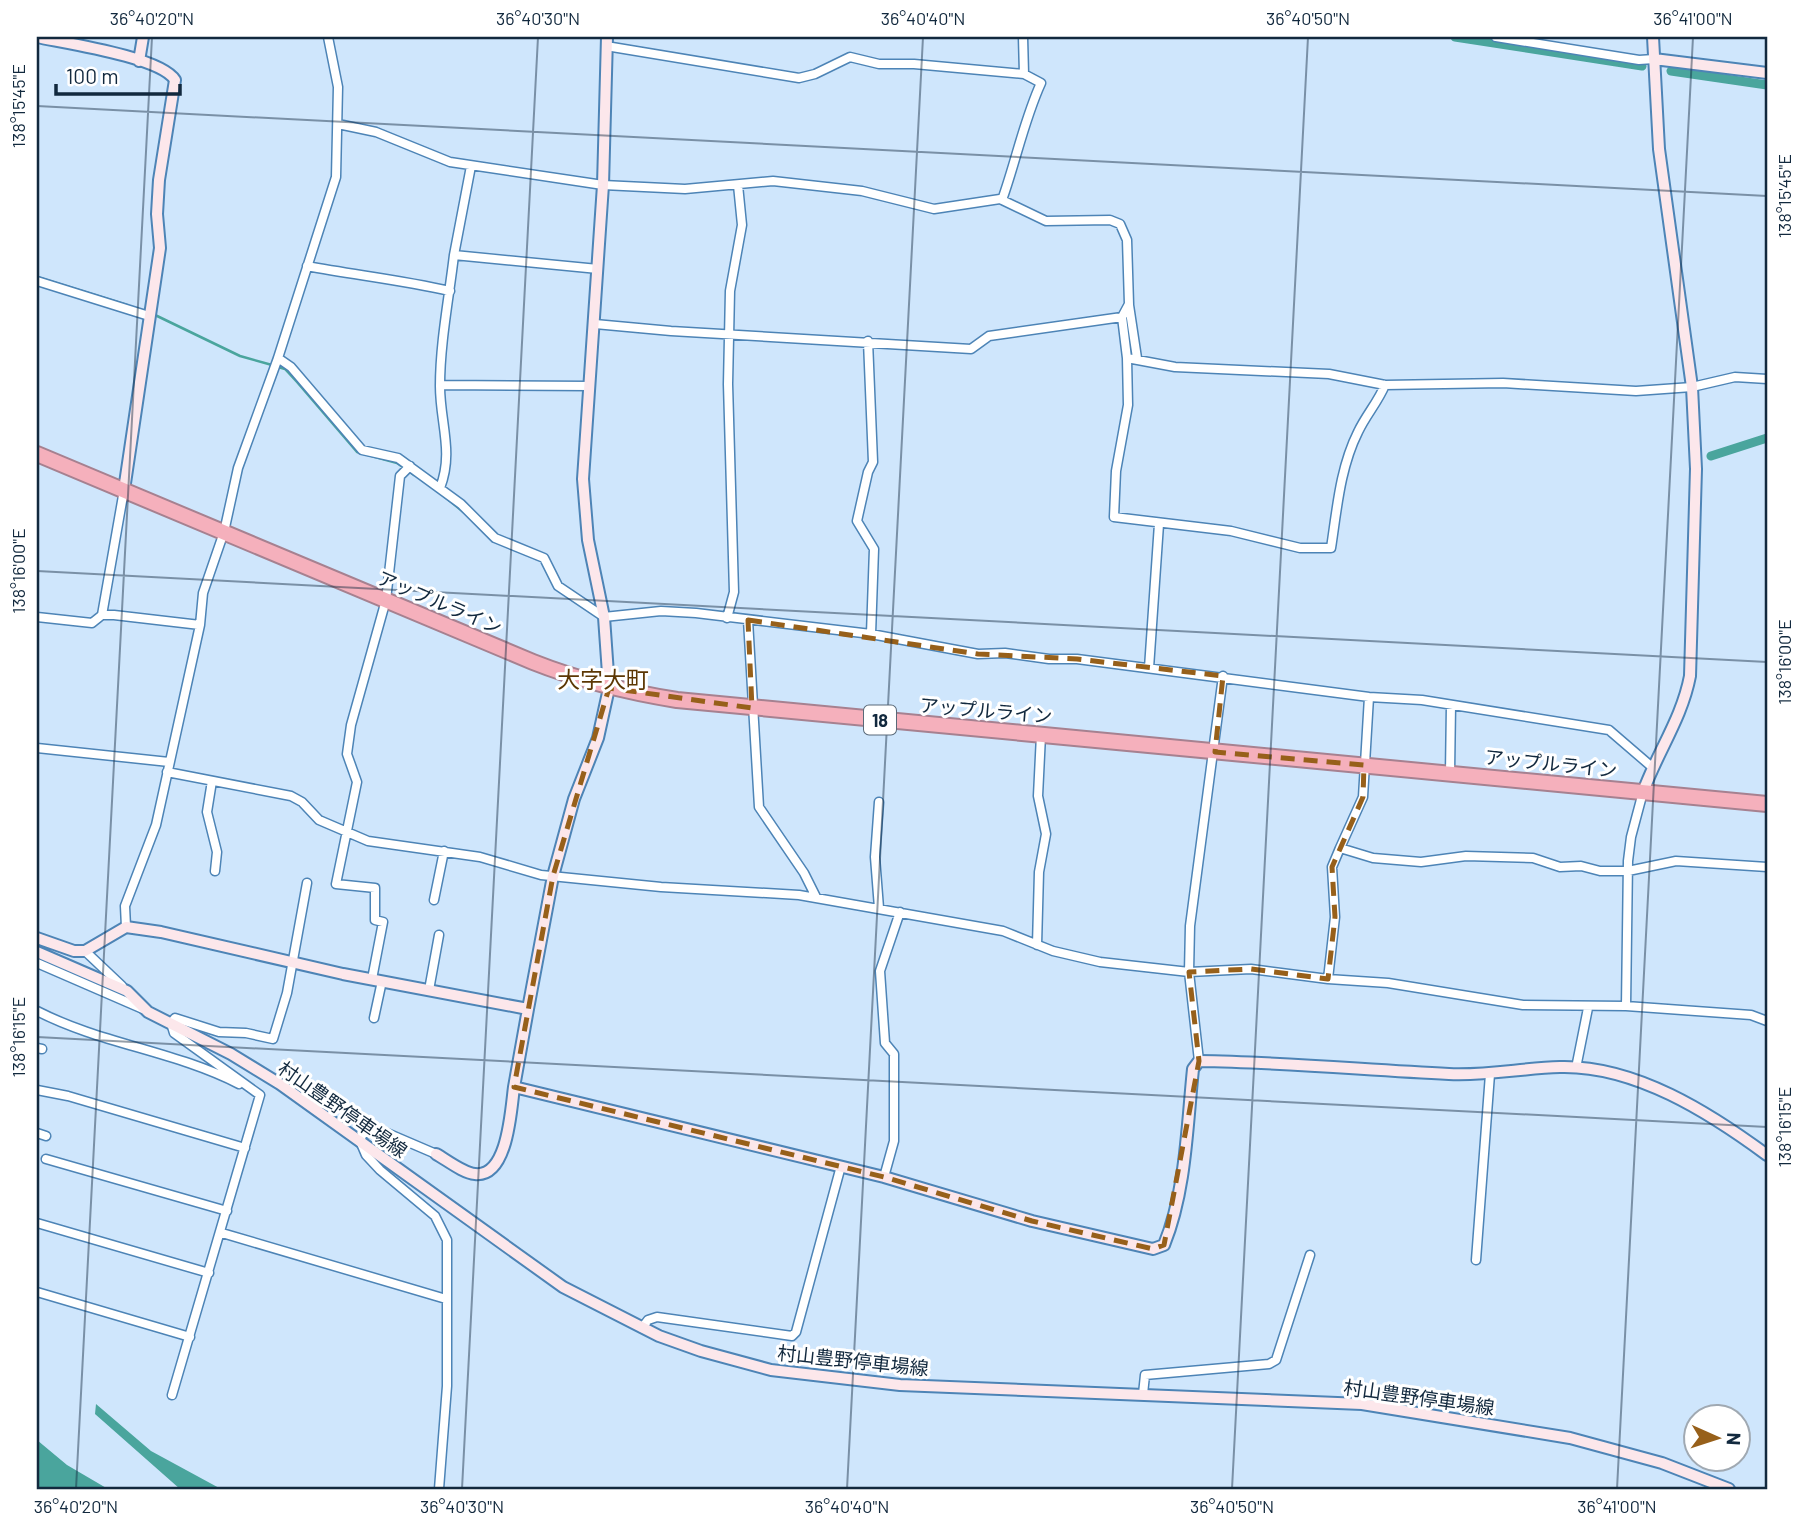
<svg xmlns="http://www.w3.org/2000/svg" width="1804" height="1526" font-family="Barlow,'Noto Sans JP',sans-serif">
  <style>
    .water { fill: #4aa59d }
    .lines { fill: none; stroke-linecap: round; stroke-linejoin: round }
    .stream { stroke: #4aa59d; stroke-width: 2.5 }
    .canal { stroke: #4aa59d; stroke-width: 9 }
    .street-casing { stroke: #4d84b6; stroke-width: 11 }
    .secondary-casing { stroke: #4d84b6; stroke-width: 14 }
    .highway-casing { stroke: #a68190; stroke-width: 18 }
    .street { stroke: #fff; stroke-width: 8 }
    .secondary { stroke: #fce7eb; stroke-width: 10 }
    .highway { stroke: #f5b0bc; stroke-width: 14 }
    .marked { fill: none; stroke: #97601a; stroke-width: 5; stroke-dasharray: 14 9; stroke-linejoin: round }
    .ticks { fill: none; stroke: #12293e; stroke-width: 2; stroke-opacity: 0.45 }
    .labels { text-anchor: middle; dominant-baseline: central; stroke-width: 6; stroke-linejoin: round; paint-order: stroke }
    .shield { fill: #fff; stroke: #596978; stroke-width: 2 }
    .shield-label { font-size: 18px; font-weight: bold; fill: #12293e }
    .street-label { font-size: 19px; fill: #12293e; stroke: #fff }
    .quarter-label { font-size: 23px; fill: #5c3704; stroke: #fff }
    .neatline { fill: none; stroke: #12293e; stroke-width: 2.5 }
    .ticks-label { font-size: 18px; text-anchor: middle; fill: #12293e }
  </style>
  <rect width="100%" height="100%" fill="#cfe6fc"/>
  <path class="water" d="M96 1404 151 1451 221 1489H180L95 1414Z
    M37 1440 67 1465 108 1489H37Z"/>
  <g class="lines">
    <path class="stream" d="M37 277 127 305
      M153 314 240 356 272 365
      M278 367 285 369 297 382 357 452 397 463 414 475
      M445 497 467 515"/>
    <path class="canal" d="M1455 37 1642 66
      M1671 71 1767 85
      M1711 456 1767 438"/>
    <defs>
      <path id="street" d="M1496 37 1639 60 1654 59
        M606 46 799 78 815 74 850 57 879 64H914L1024 74
        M338 124 376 132 450 162 603 185 685 189 773 181 862 191 934 209 1000 199 1046 221 1110 220 1120 224 1127 240 1129 304 1122 317 1127 358 1128 405 1116 471 1114 517 1231 531 1300 548H1331C1337 509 1340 468 1358 432 1366 415 1378 402 1385 385
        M1002 200C1016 161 1024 120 1041 83L1024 74 1023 37
        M454 255 471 166
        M307 266C355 275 402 280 450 291
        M37 281 149 316
        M1129 305 1137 358
        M595 324 671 331 971 349 989 336 1122 317
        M868 341 873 462 868 472 857 521 874 549 871 634
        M278 358 291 367 362 450 398 458 461 504 495 538 544 558 558 586 604 617 661 611 696 613 871 634 978 654 1005 653 1049 659H1077L1369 697 1422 700 1609 730 1652 767
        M1127 358 1175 367 1329 374 1385 385 1503 383 1636 391 1692 387 1735 377 1767 379
        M440 385 590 386
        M440 488C454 452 440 423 440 386 440 343 449 298 454 255L598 269
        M102 615 124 490
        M37 617 92 623 102 615H114L200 625
        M727 618 734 592 728 384 730 291 742 225 738 185
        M748 620 759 807 804 873 816 897
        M1149 668 1159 524
        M1369 697 1363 797 1340 848 1373 858 1421 862 1466 856 1533 858 1560 867 1581 866 1600 871H1628L1676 861 1767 867
        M37 748 169 762
        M167 772 291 796 302 802 319 820 368 841 480 857 541 875 661 887 799 895 1003 931 1053 951 1100 962 1189 972 1251 969 1328 979 1388 983 1523 1005 1626 1006 1751 1015 1767 1021
        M1450 773 1451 705
        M212 781 207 812 217 852 215 871
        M879 802 875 857 879 908
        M434 900 444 851
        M126 927 125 906 156 825 200 625 203 593 224 532 238 468 278 358 336 177 338 87 328 37
        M1037 945 1039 872 1046 834 1038 796 1041 735
        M85 951 122 986
        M37 963 143 1009
        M372 979 383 922 375 920V888L336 884 357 782 347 754 351 725 386 600 400 476 410 466
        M1328 979 1335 917 1332 867 1340 848
        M429 990 439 935
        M1626 1006 1628 861 1631 837 1643 792
        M37 1011C101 1044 175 1051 239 1084
        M374 1018 382 981
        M37 1048 42 1049
        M1199 1061 1189 972 1190 926 1223 676
        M1576 1068 1588 1008
        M37 1090 68 1096 245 1148
        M37 1133 46 1136
        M436 1154 387 1133H363L360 1141 366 1155 380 1170 435 1216 447 1240V1386L439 1489
        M46 1159 227 1211
        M884 1177 894 1141V1054L885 1043 880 971 900 912
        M37 1223 209 1273
        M222 1233 446 1299
        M1476 1260 1490 1074
        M37 1292 190 1337
        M642 1328 648 1320 657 1317 792 1336 796 1332 841 1166
        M1143 1394 1145 1375 1269 1364 1276 1360 1310 1255
        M172 1395 260 1095 174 1033 171 1023 175 1018 219 1032 246 1033 273 1039 287 993 307 883"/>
      <path id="secondary" d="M37 37C65 43 161 57 175 80L159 180 157 214 160 248 124 490
        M1654 59 1767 73
        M139 61 143 37
        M1643 792C1658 751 1682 718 1690 676L1696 469 1692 387 1659 149 1653 37
        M37 938 74 951H85L126 927 161 932 343 974 528 1009 514 1087 884 1177 1032 1221 1153 1249 1164 1245C1186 1191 1187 1127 1193 1069L1199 1061C1283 1062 1365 1070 1449 1074 1486 1076 1523 1068 1560 1067 1635 1065 1710 1113 1767 1155
        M37 952 127 991 148 1012 231 1054 280 1084 563 1287 659 1336 701 1351 771 1370 900 1385 1362 1404 1570 1438 1662 1463 1729 1489
        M528 1009 553 876 574 799 598 738 609 688 604 617 588 540 583 479 603 185 607 37
        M436 1154C447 1160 463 1173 475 1174 508 1178 511 1109 514 1087"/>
      <path id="highway" d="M37 454 533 662C581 681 627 692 677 700L1767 804"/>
    </defs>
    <use href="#street" class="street-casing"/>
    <use href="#secondary" class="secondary-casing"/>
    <use href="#highway" class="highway-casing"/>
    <use href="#street" class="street"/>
    <use href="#secondary" class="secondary"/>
    <use href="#highway" class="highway"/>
  </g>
  <path class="marked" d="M748 620 978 654 1077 659 1223 676 1215 752 1364 765 1363 797 1332 867 1335 917 1328 979 1251 969 1189 972 1199 1061 1164 1245 1153 1249 1032 1221 884 1177 514 1087 553 876 609 688 752 708Z"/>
  <path class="ticks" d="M37 106 1767 196M37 571 1767 662M37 1037 1767 1127M76 1489 152 37M462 1489 538 37M847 1489 923 37M1232 1489 1308 37M1617 1489 1693 37"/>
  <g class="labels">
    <rect class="shield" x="864" y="705.5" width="32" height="29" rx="5"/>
    <g class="shield-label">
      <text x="880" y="720">18</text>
    </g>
    <g class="street-label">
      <text transform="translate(440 602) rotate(23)">アップルライン</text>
      <text transform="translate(986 710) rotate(5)">アップルライン</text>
      <text transform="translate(1551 763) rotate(6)">アップルライン</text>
      <text transform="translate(343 1109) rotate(35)">村山豊野停車場線</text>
      <text transform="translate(853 1360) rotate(6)">村山豊野停車場線</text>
      <text transform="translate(1419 1397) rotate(8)">村山豊野停車場線</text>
    </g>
    <g class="quarter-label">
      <text x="603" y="679">大字大町</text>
    </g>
  </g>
  <rect width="1804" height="1526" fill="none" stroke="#ffffff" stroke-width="77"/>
  <g transform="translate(1717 1438) rotate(93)"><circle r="33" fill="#ffffff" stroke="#a0a9b2" stroke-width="2"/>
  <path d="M0-5L12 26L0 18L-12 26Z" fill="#97601a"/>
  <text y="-10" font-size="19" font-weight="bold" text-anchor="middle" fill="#12293e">N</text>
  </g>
  <path d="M56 84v10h124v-10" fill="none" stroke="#12293e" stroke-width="3.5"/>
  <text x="66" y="84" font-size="21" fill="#12293e" stroke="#ffffff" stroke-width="5" paint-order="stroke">100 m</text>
  <rect x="38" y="38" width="1728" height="1450" class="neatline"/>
  <g class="ticks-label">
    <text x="152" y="25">36°40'20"N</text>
    <text x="538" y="25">36°40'30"N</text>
    <text x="923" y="25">36°40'40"N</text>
    <text x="1308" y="25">36°40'50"N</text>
    <text x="1693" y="25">36°41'00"N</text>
    <text transform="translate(19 106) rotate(-90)" y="6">138°15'45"E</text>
    <text transform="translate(1785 196) rotate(-90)" y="6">138°15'45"E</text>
    <text transform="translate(19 571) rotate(-90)" y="6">138°16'00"E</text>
    <text transform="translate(1785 662) rotate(-90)" y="6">138°16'00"E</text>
    <text transform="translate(19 1037) rotate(-90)" y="6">138°16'15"E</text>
    <text transform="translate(1785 1127) rotate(-90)" y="6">138°16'15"E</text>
    <text x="76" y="1513">36°40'20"N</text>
    <text x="462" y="1513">36°40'30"N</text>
    <text x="847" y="1513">36°40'40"N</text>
    <text x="1232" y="1513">36°40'50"N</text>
    <text x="1617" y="1513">36°41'00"N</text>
  </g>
</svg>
